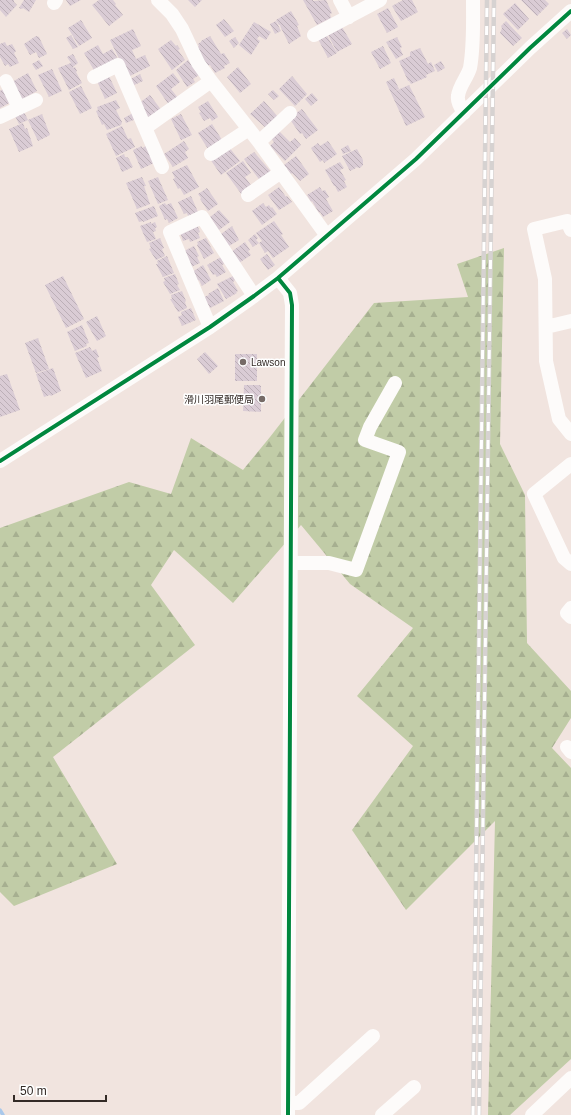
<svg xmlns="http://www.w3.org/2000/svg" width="571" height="1115" font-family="Helvetica,'Noto Sans JP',sans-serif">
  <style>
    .forest { fill: url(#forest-firs) }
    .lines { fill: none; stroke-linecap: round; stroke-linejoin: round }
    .stream { stroke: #a9c8eb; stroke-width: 3.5 }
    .building { fill: url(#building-back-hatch) }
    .minor { stroke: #fdfbfa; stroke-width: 14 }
    .rail-casing { stroke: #d6d2d1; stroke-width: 4.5 }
    .rail { stroke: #fff; stroke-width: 3; stroke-dasharray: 9; stroke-linecap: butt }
    .cycleway-casing { stroke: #fff; stroke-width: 6 }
    .cycleway { stroke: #00873e; stroke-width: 4 }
    .poi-dot { fill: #766b67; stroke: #fff; stroke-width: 1.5 }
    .labels { text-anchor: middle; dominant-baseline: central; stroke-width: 3; stroke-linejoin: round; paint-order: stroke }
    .poi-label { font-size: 10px; fill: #332a26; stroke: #fff; text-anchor: start }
  </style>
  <defs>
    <pattern id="forest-firs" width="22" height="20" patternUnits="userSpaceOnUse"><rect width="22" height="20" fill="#c1cca7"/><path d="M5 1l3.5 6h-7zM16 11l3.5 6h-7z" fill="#a6af90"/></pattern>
    <pattern id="building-back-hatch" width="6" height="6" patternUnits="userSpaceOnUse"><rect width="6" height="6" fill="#daccd5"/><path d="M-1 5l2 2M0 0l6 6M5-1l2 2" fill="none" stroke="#bcafb7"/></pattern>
  </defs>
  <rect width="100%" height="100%" fill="#f1e4df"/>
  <path class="forest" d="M504 248 500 444 525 495 527 643 571 691V718L552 748 571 768V1059L510 1115H488L495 821 406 910 352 830 413 746 357 696 413 628 350 584 301 525 233 603 174 550 151 585 195 645 53 757 117 864 14 906 0 892V528L129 482 171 494 191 438 243 470 270 437 374 303 468 297 457 264Z"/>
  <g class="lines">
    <path class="stream" d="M0 1110 3 1115"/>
  </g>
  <path class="building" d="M0 0H14V2L17 5 6 17 0 10Z
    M24 0H36L29 12 23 8 22 9 19 8Z
    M66 0H81L70 6Z
    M99 0H113L116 4 115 5 123 15 109 26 92 5Z
    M188 0H202L195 7Z
    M303 0H313V1L326 0 332 13 330 14 331 18 317 25Z
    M403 0H412L418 12 401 21 392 6Z
    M521 0H545L549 4 537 16Z
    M515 3 529 19 518 30 503 14Z
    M388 8 398 27 387 33 377 14Z
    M291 11 299 25 297 26 301 36 289 44 281 28 280 25H279L276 20Z
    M224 19 234 31 225 37 216 25Z
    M81 20 92 38 79 46 68 28Z
    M276 21 281 31 275 34 270 24Z
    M506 21 522 38 513 46 500 33 502 28 501 26Z
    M254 22 271 32 266 40 259 36 257 39 260 41 251 55 239 45Z
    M342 27 352 44 337 52 328 35Z
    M133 29 141 46 132 50 136 59 145 55 150 66 128 77 110 40Z
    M567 29 571 35 567 39 562 33Z
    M326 34 337 53 328 58 318 39Z
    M71 35 78 47 73 49 66 38Z
    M36 36 39 37 47 54 39 58 36 52 30 55 24 44Z
    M210 36 221 54 224 53 230 63 224 66 225 68 215 73 210 65 207 66 197 47 199 46 198 44 201 42V41Z
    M235 37 239 43 234 48 229 41Z
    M397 37 402 47 400 48 403 55 396 59 386 42Z
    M171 40 176 46 177 45 180 49 178 50 185 60 172 70 158 49Z
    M5 42 7 46 12 44 16 51 14 53 19 63 10 67 8 64 5 66 0 57V44Z
    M98 45 103 54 112 49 118 59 95 72 84 53Z
    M383 46 391 63 380 69 371 52Z
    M420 48 428 64 431 62 435 71 426 75 427 77 411 84 409 81H408L399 61 410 56V52Z
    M73 54 78 63 73 67V68L75 67 77 71 76 72 82 83 69 90 58 68 71 63 67 57Z
    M39 60 43 66 36 70 32 64Z
    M188 60 199 75 193 79 195 82 187 87 176 70Z
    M441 61 445 68 438 72 434 65Z
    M238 67 251 84 240 93 227 77Z
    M52 69 62 91 49 97 38 75Z
    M28 73 37 91 21 100 12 82Z
    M173 73 180 82 171 89 178 98 169 105 156 86Z
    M140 74 143 81 132 86 129 80Z
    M109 76 117 93 105 99 97 81Z
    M292 76 307 94 295 106 279 89Z
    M394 78 399 89 391 93 386 82Z
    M409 85 425 117 406 126 391 93Z
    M81 86 92 108 80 114 69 92Z
    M3 89 11 102 0 108V91Z
    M273 90 279 96 274 100 268 94Z
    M312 93 318 100 311 106 305 99Z
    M150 95 162 111 150 120 138 104Z
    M116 100 120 108 116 110 122 122 121 125 107 130 104 124 102 125 96 111 98 110 97 107Z
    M208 101 218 117 212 121 210 118 204 121 199 113 201 112 198 107Z
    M264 101 278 117 266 128 250 114Z
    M302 109 318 130 306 139 302 133 300 134 289 118Z
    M24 112 28 120 19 124 15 116Z
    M133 113 136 119 126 123 124 118Z
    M42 114 50 135 38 141 28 120Z
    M181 114 192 135 181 140 171 119Z
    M23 123 25 129 27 128 33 146 19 152 9 129Z
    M212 124 222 140 208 149 198 133Z
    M122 126 128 139 131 138 135 147 116 156 106 134Z
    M279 131 290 142 295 138 301 145 285 161 270 146 274 142 271 138Z
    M184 141 189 149 185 152 188 158 173 167 164 154Z
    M328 141 337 154 324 163 323 160 320 162 311 148 318 143 320 146Z
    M348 145 351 151 343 154 341 149Z
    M142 146V148L146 146 154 163 141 169 133 150Z
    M228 146 240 161 221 175 210 159Z
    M357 149 363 160V165L360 168 355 167 356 168 350 171 342 156Z
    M254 152 271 172 261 182 244 159Z
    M124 154 125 157H127L129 159 133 167 122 172 116 158Z
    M296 156 309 174 300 181 292 173 291 174 284 165Z
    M243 161 251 173 245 177 253 188 242 195 226 173Z
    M340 162 344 168 340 170 346 180 344 181 347 187 338 192 335 186H334L325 170Z
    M187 165 199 187 184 195 180 188 178 189 173 179 175 178 172 172Z
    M142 177 146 186H144L150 204 137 209 126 183Z
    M158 177 168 200 158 204 148 181Z
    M279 187 286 197 287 196 292 202 279 210 268 195Z
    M320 187 322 191 325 190 329 197 326 199 333 211 323 217 320 212 319 213 312 201 311 202 307 195Z
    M207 188 218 204 208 211 200 199 201 198 198 194Z
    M191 196 198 212 188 216 187 213 184 214 178 202Z
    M165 203 166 205 171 203 178 218 169 223 167 219 165 220 159 206Z
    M263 203 266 207 269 205 271 208 272 207 277 214 262 225 252 211Z
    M154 206 158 216 143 222V221L139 222 135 213Z
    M219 210 230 222 219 230 210 217Z
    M274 221 283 234 281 235 289 247 273 258 268 251 265 253 259 243 262 241 256 233Z
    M151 222V224L155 222 157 227 155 228 156 231 153 232 156 239 147 242 140 226Z
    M197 225 200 232 198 233 200 238 190 242 189 239 183 241 180 232Z
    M232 226 239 240 229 246 221 234Z
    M255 234 258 238 256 240 259 243 253 247 248 240Z
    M160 238 164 248 162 249 165 256 156 260 149 249 151 248 149 243Z
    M206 238 214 253 204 259 197 245 198 244 197 242Z
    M245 242 250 250 248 251 251 255 239 263 231 252Z
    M194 246 199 256 197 257 200 263 191 267 184 251Z
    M267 254 275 265 268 270 260 259Z
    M167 256 174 273 163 277 156 264H158L157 261Z
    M221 257 224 264 222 265 226 272 217 277 215 274 213 275 207 265Z
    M203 265 211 280 202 286 199 280 197 281 192 272Z
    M175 274 179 284 177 285 180 290 170 294 163 282 165 281 164 278Z
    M63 276 84 319 66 328 45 285Z
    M233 276 235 280 233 282 238 291 236 292 237 293 226 299 217 284Z
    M218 288 224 301 210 308 204 297 209 295 208 294Z
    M182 291 186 301 185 302 187 308 178 312 170 299H172L171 295Z
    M191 308 196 320 182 326 178 317 182 315 181 312Z
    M97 316 106 336 97 341 86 322Z
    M82 325 89 343 86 344 87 346 75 351 67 332Z
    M38 338 49 369 36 373 25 343Z
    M90 347 92 351 96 349 99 357 97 358 102 371 86 378 75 353Z
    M205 352 218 366 209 374 197 359Z
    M235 354H257V381H235Z
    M53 368 61 391 51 396 50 395 44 397 36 374Z
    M7 374 20 410 0 417V376Z
    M244 385H259L261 386V412L243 411Z"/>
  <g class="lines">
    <path class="minor" d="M158 0 172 14 182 29 198 63 211 81 259 142 327 236
      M340 0 349 17
      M54 3 56 0
      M314 35 380 0
      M94 77 118 65 162 167
      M6 81 19 108
      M464 113C461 108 457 102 458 96 459 86 467 78 470 68 474 46 473 22 473 0
      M0 117 36 100
      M145 128 211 81
      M259 142 290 113
      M211 154 249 129
      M248 195 281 172
      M571 230 567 221 534 229 545 279 546 361 559 419 571 434
      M278 278 290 293 292 305 288 1115
      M210 327 170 232 202 217 254 296
      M546 327 571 321
      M0 461 210 327 254 296 278 278 416 159 530 48 571 11
      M571 464 534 494 564 558 571 564
      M291 563H329L356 570 399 452 365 440 370 427 395 383
      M571 608 567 613 571 617
      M567 747 571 752
      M288 1103H299L373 1036
      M382 1115 414 1087
      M532 1115 571 1078"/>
    <defs>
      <path id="rail" d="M473 1115 487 0
        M479 1115 494 0"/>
    </defs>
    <use href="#rail" class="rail-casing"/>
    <use href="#rail" class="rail"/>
    <defs>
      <path id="cycleway" d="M278 278 290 293 292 305 288 1115
        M0 461 210 327 254 296 278 278 416 159 530 48 571 11"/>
    </defs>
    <use href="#cycleway" class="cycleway-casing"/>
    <use href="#cycleway" class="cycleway"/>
  </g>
  <g class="poi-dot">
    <circle cx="243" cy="362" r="4"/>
    <circle cx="262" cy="399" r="4"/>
  </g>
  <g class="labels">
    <g class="poi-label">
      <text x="251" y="362">Lawson</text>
      <text x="254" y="399" text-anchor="end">滑川羽尾郵便局</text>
    </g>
  </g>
  <path d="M14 1095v6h92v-6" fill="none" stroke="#332a26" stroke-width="2"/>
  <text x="20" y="1095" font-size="12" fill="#332a26" stroke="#ffffff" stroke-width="3" paint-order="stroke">50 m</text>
</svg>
